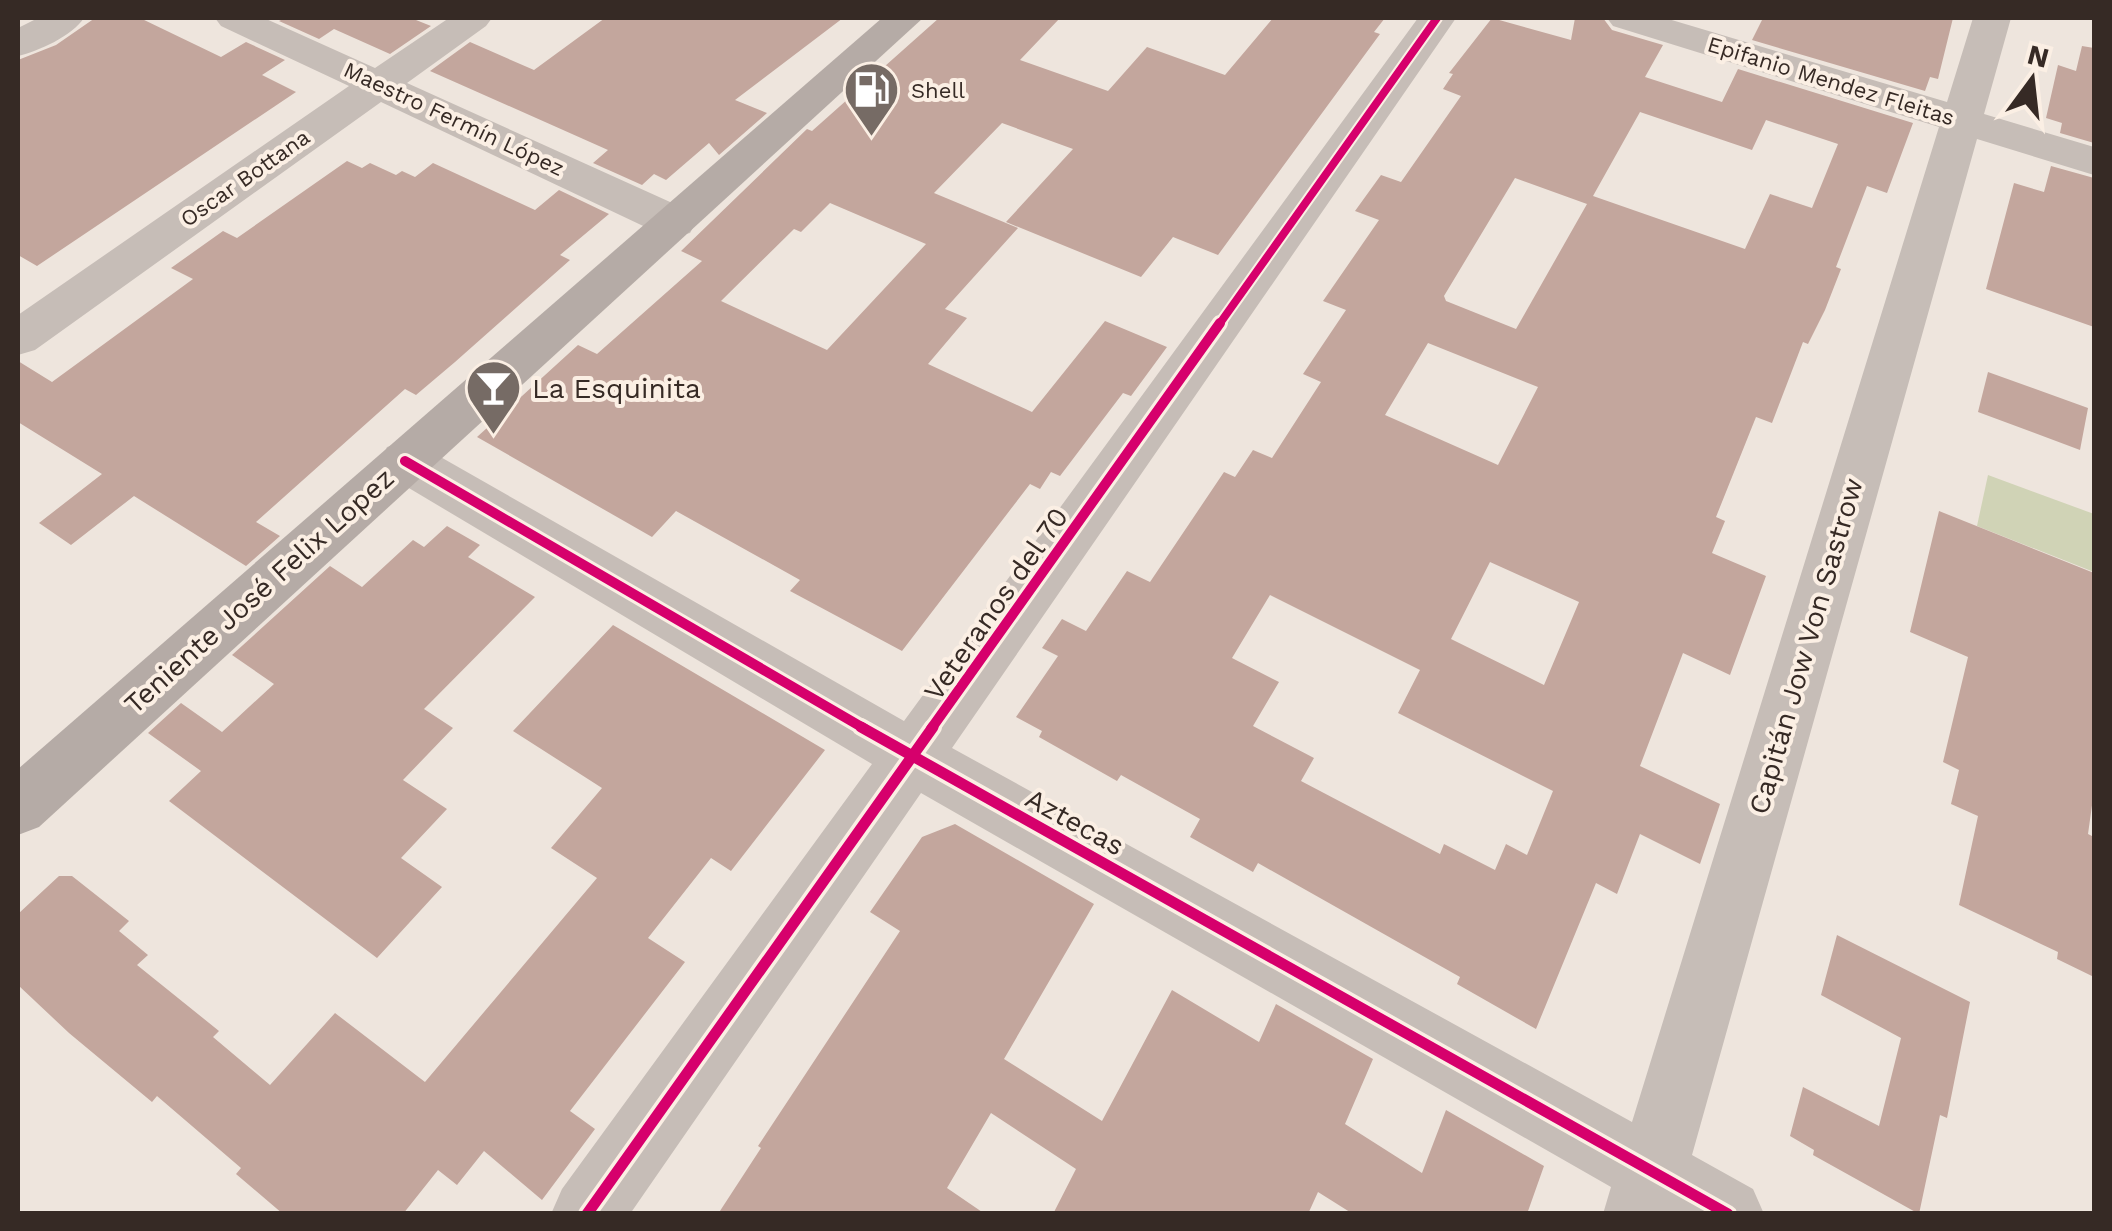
<svg xmlns="http://www.w3.org/2000/svg" width="2112" height="1231" font-family="'Work Sans',sans-serif">
  <style>
    .green { fill: #d0d3b6 }
    .building { fill: #c3a69d; fill-rule: evenodd }
    .lines { fill: none; stroke-linecap: round; stroke-linejoin: round }
    .minor { fill: #c6bdb7; fill-rule: evenodd }
    .major { fill: #b5aba6; fill-rule: evenodd }
    .cycleway-far2-casing { stroke: #fbefe4; stroke-width: 12 }
    .cycleway-far1-casing { stroke: #fbefe4; stroke-width: 16 }
    .cycleway-casing { stroke: #fbefe4; stroke-width: 18 }
    .cycleway-far2 { stroke: #d6006c; stroke-width: 8 }
    .cycleway-far1 { stroke: #d6006c; stroke-width: 10 }
    .cycleway { stroke: #d6006c; stroke-width: 11 }
    .labels { text-anchor: middle; dominant-baseline: central; stroke-width: 8; stroke-linejoin: round; paint-order: stroke }
    .far-street-label { font-size: 22px; fill: #362a25; stroke: #fbefe4 }
    .far-poi-label { font-size: 22px; fill: #362a25; stroke: #fbefe4; text-anchor: start }
    .poi-label { font-size: 28px; fill: #362a25; stroke: #fbefe4; text-anchor: start }
    .street-label { font-size: 28px; fill: #362a25; stroke: #fbefe4 }
  </style>
  <rect width="100%" height="100%" fill="#eee5dd"/>
  <path class="green" d="M1988 475 2094 514V572L1977 526Z"/>
  <path class="building" d="M95 18H140L221 57 246 42 285 60 262 75 296 92 37 266 18 255V60L56 45Z
    M285 18H411L431 26 390 54 334 29 319 39 279 21Z
    M605 18H843L735 100 767 113 719 155 709 143 666 180 654 174 642 185 593 163 608 150 430 71 470 42 534 70Z
    M939 18H1060L1020 60 1108 91 1147 47 1225 75 1273 18H1385L1374 32 1380 34 1218 255 1173 237 1141 277 1006 222 1073 149 1002 123 934 193 1018 228 945 309 967 318 928 364 1032 412 1105 321 1167 347 1131 396 1123 393 1060 476 1051 472 1040 489 1030 484 902 651 790 591 800 580 676 511 652 537 477 437 578 345 597 354 702 261 681 251 807 129 812 131ZM830 203 926 244 827 350 721 301 794 229 801 232Z
    M1492 18 1571 40 1575 18H1603L1612 30 1663 45 1645 77 1722 102 1738 69 1913 123 1887 193 1867 186 1836 267 1841 269 1825 310 1808 344 1803 342 1772 423 1756 417 1716 517 1725 521 1712 553 1766 576 1730 675 1683 653 1640 766 1720 804 1700 864 1640 834 1617 894 1596 883 1536 1029 1457 984 1460 977 1258 863 1253 872 1190 837 1200 819 1121 775 1117 781 1039 737 1042 731 1016 717 1058 656 1042 648 1062 619 1086 631 1127 571 1150 582 1224 472 1235 477 1253 450 1272 458 1321 382 1303 374 1346 310 1323 301 1379 220 1355 211 1381 175 1401 182 1461 96 1443 89 1453 74 1449 73ZM1640 112 1752 150 1766 120 1838 144 1812 208 1770 194 1745 249 1593 196ZM1515 178 1587 204 1516 329 1446 301 1444 296ZM1428 343 1538 387 1498 465 1385 415ZM1490 562 1579 602 1544 685 1451 639ZM1270 595 1420 670 1398 713 1553 791 1527 855 1506 844 1495 870 1444 844 1440 854 1301 781 1314 758 1253 726 1279 682 1232 658Z
    M1763 18H1953L1938 79 1930 77 1925 91 1752 40Z
    M2082 46 2094 48V143L2060 133 2062 123 2046 118 2058 65 2076 71Z
    M347 161 362 168 370 163 396 175 402 171 415 177 433 163 535 210 559 190 609 214 560 255 570 260 455 362 416 395 405 389 256 522 280 536 246 566 134 496 71 545 39 523 102 474 18 422V361L52 382 193 279 171 268 223 231 237 238Z
    M2051 166 2094 178V327L1986 289 2014 183 2044 192Z
    M1988 372 2088 408 2080 450 1978 412Z
    M1939 511 2094 573V791L2088 834 2094 837V977L2057 959 2058 952 1959 905 1978 816 1951 804 1959 770 1943 762 1968 657 1910 632Z
    M447 526 480 545 468 557 535 597 424 709 453 728 403 780 447 809 401 858 442 887 377 958 169 801 201 771 148 733 181 703 222 732 274 684 232 655 330 566 362 587 413 540 424 547Z
    M613 625 825 750 731 871 711 858 648 938 685 962 570 1111 595 1129 542 1200 484 1151 457 1185 438 1170 403 1214H283L236 1174 241 1168 157 1096 152 1102 69 1033 18 985V914L59 876H72L129 921 119 931 148 955 137 965 219 1031 213 1037 270 1085 335 1013 425 1082 597 878 551 848 602 788 513 731Z
    M955 824 1094 904 1004 1059 1102 1121 1172 990 1259 1042 1276 1004 1373 1059 1345 1124 1422 1173 1446 1110 1544 1166 1527 1214H1353L1318 1192 1308 1214H1053L1076 1169 991 1113 947 1188 985 1214H718L761 1148 758 1146 900 931 870 912 922 837Z
    M1837 935 1970 1002 1947 1118 1940 1115 1919 1214 1813 1155 1814 1150 1790 1136 1803 1087 1879 1126 1901 1038 1821 995Z"/>
  <g class="lines">
    <path class="minor" d="M38 18H84C72 36 39 51 18 56V28Z
      M215 18H264L375 68 449 18H492L486 26 407 83 690 211 696 222 690 233 674 237 658 233 381 102 35 350 18 355V315L349 86 221 26Z
      M1418 18H1456L952 748 1632 1122 1939 127 1613 26 1607 18H1665L1947 102 1973 18H2011L1984 114 2094 147V175L1977 139 1692 1155 1753 1189 1764 1214H1603L1611 1187 921 793 630 1214H551L562 1189 872 764 387 475 380 461 387 447 405 441 423 447 904 721Z"/>
    <path class="major" d="M882 18H923L39 827 18 835V769Z"/>
    <defs>
      <path id="cycleway-far2" d="M1218 326 1437 18"/>
      <path id="cycleway-far1" d="M405 461 865 729
        M931 729 1220 323"/>
      <path id="cycleway" d="M861 727 1728 1214
        M587 1214 933 727"/>
    </defs>
    <use href="#cycleway-far2" class="cycleway-far2-casing"/>
    <use href="#cycleway-far1" class="cycleway-far1-casing"/>
    <use href="#cycleway" class="cycleway-casing"/>
    <use href="#cycleway-far2" class="cycleway-far2"/>
    <use href="#cycleway-far1" class="cycleway-far1"/>
    <use href="#cycleway" class="cycleway"/>
  </g>
  <defs>
    <symbol id="fuel-pin" viewBox="-11 -11 22 30"><path d="M0 17L-7.5 6A9.5 9.5 0 1 1 7.5 6Z" fill="#766b65" stroke="#fbefe4"/><path d="M-5.5-6h7V0h2V4h1.3V-2.5L3-4.5l.8-.8L6-3V5H2.5V1h-1V6h-7ZM-4.2-4.7v3.2H.2V-4.7Z" fill="#fff"/></symbol>
    <symbol id="bar-pin" viewBox="-11 -11 22 30"><path d="M0 17L-7.5 6A9.5 9.5 0 1 1 7.5 6Z" fill="#766b65" stroke="#fbefe4"/><path d="M-6-5H6L.8 .8V4.5H3.5V6h-7V4.5H-.8V.8Z" fill="#fff"/></symbol>
  </defs>
  <g fill-rule="evenodd">
    <use href="#fuel-pin" x="840" y="58" width="63" height="86"/>
    <use href="#bar-pin" x="462" y="356" width="63" height="86"/>
  </g>
  <g class="labels">
    <g class="far-street-label">
      <text transform="translate(1831 81) rotate(17)">Epifanio Mendez Fleitas</text>
      <text transform="translate(454 119) rotate(25)">Maestro Fermín López</text>
      <text transform="translate(245 178) rotate(-35)">Oscar Bottana</text>
    </g>
    <g class="far-poi-label">
      <text x="911" y="90">Shell</text>
    </g>
    <g class="poi-label">
      <text x="532" y="388">La Esquinita</text>
    </g>
    <g class="street-label">
      <text transform="translate(259 591) rotate(-42)">Teniente José Felix Lopez</text>
      <text transform="translate(996 604) rotate(-55)">Veteranos del 70</text>
      <text transform="translate(1806 646) rotate(-74)">Capitán Jow Von Sastrow</text>
      <text transform="translate(1075 822) rotate(29)">Aztecas</text>
    </g>
  </g>
  <rect width="2112" height="1231" fill="none" stroke="#362a25" stroke-width="40"/>
  <g transform="translate(2032 80) rotate(15)" stroke="#fbefe4" stroke-width="8" paint-order="stroke">
  <path d="M0-8L18 38L0 25L-18 38Z" fill="#362a25"/>
  <text y="-15" font-size="28" font-weight="bold" text-anchor="middle" fill="#362a25">N</text>
  </g>
</svg>
